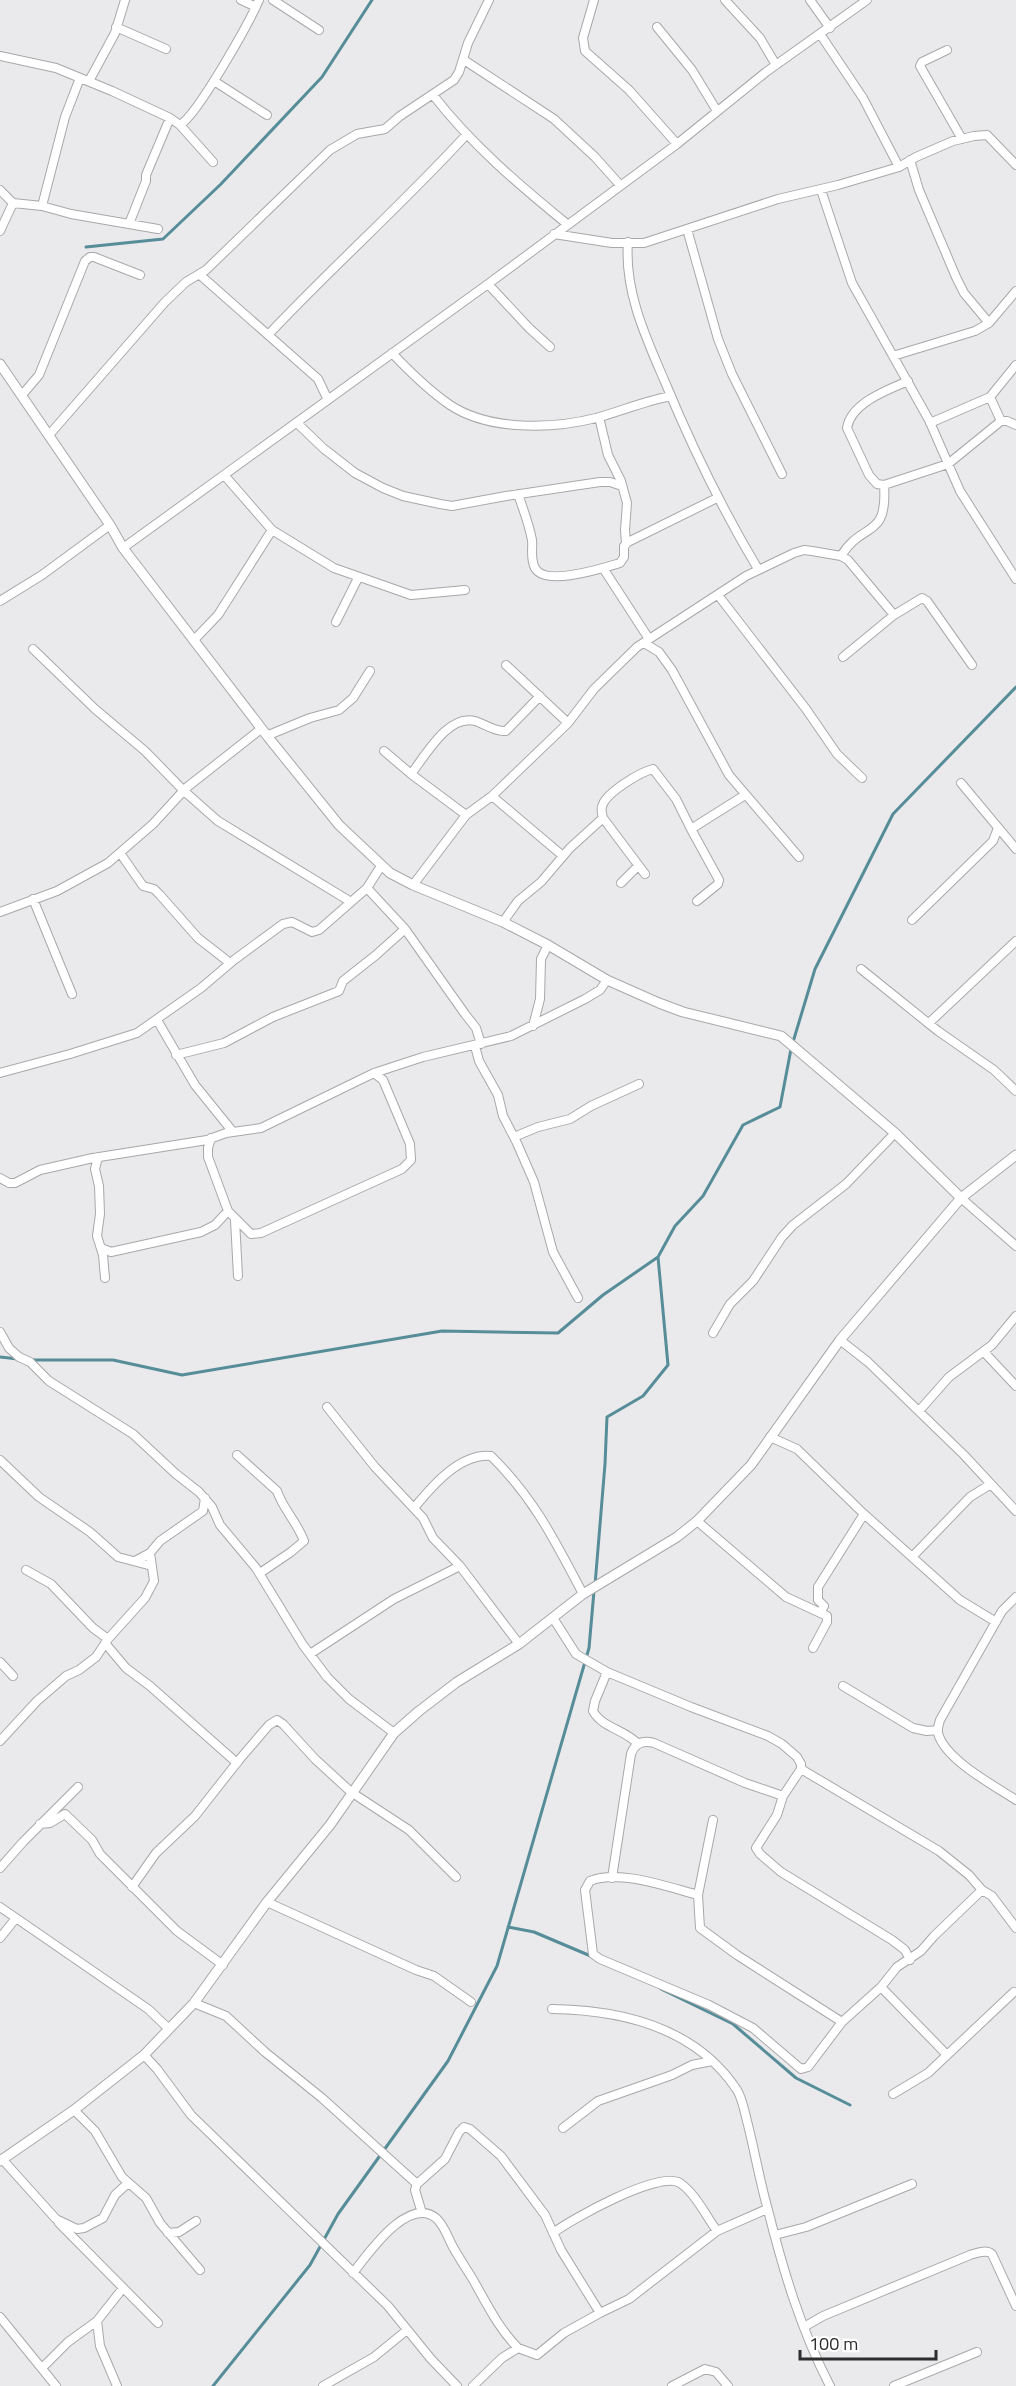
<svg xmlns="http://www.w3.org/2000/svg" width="1016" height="2386" font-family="'Titillium Web',sans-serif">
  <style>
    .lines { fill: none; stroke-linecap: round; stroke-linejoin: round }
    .stream { stroke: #568d98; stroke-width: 3 }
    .minor-casing { stroke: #a8a8aa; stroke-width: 10 }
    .tertiary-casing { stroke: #a8a8aa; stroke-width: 11 }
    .minor { stroke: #fff; stroke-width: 8 }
    .tertiary { stroke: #fff; stroke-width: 9 }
  </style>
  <rect width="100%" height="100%" fill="#eaeaec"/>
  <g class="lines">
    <path class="stream" d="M86 247 163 239 221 184 322 77 372 0
      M793 1042 815 969 893 814 1016 687
      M0 1357 18 1359
      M30 1360H113L182 1375 442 1331 558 1333 603 1295 658 1257 675 1226 703 1196 743 1125 780 1107 791 1049
      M595 1585 605 1464 607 1417 643 1396 668 1365 658 1257
      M508 1927 534 1932 593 1957
      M661 1989 733 2024 796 2078 850 2105
      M213 2386 310 2265 338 2214 448 2061 497 1966 589 1648 594 1591"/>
    <defs>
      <path id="minor" d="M241 0 256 7
        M273 0 319 30
        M594 0 583 38 585 51 629 90 677 144
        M725 0 760 38 776 65
        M810 0 830 28
        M116 27 166 49
        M657 27 692 70 717 111
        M820 34 863 98 899 167
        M947 50 922 62 920 66 962 139
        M0 56 56 68 112 91 170 118 180 125 213 162
        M464 60 554 119 595 157 620 185
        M89 81 115 33 125 0
        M214 81 267 115
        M433 95C471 144 519 185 567 224
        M180 125C198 114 249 23 259 0
        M910 160 919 190 956 277 964 293 989 323
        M0 190 13 203 42 206 71 214 158 229
        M821 190 852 283 929 420 960 491 1016 579
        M42 206 65 117 80 78
        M129 224 146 181V175L170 118
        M687 229 718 339 732 374 782 474
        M0 231 13 203
        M554 234 612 243H644L778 199 838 185 899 167 916 157 953 141 974 136 987 135 1016 165
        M628 242C624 291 646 338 665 382 692 447 722 509 758 569
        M199 274 318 379 328 400
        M488 284 529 328 550 347
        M269 334C333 266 403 204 467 134
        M392 353C410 372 428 390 450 405 489 431 553 429 596 418 621 411 645 401 671 396
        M893 356 975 331 989 323 1016 291
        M908 381C887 390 851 403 847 428L869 475 877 484 884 485 948 464 1001 421H1007L1016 425
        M22 395 39 375 85 261 90 257H94L140 275
        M990 397 1001 421
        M599 417 608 455 621 481 627 503 625 530 626 544
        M297 423 323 448 355 473 383 488 403 496 440 504 452 506 506 496 600 482H610L622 486
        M930 423 990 397 1016 365
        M49 435 165 302 186 282 206 270 330 150 357 134 385 129 400 116 454 80 459 72 468 43 489 0
        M225 476 272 530 334 568 411 595 465 590
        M518 494C523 509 529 524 532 540 533 549 530 559 535 568 545 587 603 568 620 563L624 557V546L628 542 717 498
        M123 548 488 284 677 144 766 72 867 0
        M841 556C862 521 888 540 884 485
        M603 568 649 639
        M718 595 806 709 837 754 862 778
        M0 601 42 575 110 525
        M336 622 358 578
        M194 640 218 615 272 530
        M644 643 659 652 672 670 729 775 799 857
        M33 649 95 709 145 751 184 791 218 821 351 902
        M843 657 894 615 922 598 927 601 972 665
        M506 665 568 723
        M268 737 271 734 310 718 339 710 353 698 370 671
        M384 751 411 774 466 815
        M411 774C426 755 448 714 475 721 485 724 495 732 506 731L540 696
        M961 783 1016 849
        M492 796 563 856
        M120 853 143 886 154 889 160 895 198 938 230 963
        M645 874 603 818C602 813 600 809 603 804 608 792 640 772 653 769L676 799 691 829
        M621 883 638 866
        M413 885 466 815 492 796 568 723 594 689 637 647 746 576 794 553 804 550 812 551 841 556 848 560 894 615
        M367 888 405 929 465 1014 476 1028 481 1044
        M33 899 72 994
        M697 901 718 884 719 880 691 829 745 795
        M0 912 57 891 108 863 153 824 186 788 261 729
        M912 920 993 841 998 828
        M503 922 518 901 541 882 570 848 603 818
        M861 969 938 1031 994 1070 1016 1091
        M157 1020 195 1085 233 1132
        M929 1023 1016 941
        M533 1026 540 999 541 959 548 945
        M475 1046 479 1061 498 1095 503 1116 516 1141 534 1182 553 1252 578 1298
        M176 1055 224 1043 273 1017 339 991 343 981 376 955 405 929
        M0 1073 70 1054 137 1033 201 988 234 960 283 924 292 922 312 932 319 930 367 888 381 866
        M514 1137 538 1127 570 1119 591 1106 639 1084
        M211 1138 208 1148V1157L228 1211 251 1234 261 1233 402 1169 411 1160 410 1144 383 1080 374 1073
        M98 1157 95 1169 99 1186 100 1214 97 1236 103 1255 105 1278
        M0 1178 9 1183H15L40 1170 93 1158 207 1140 226 1133 261 1128 374 1073 423 1057 511 1036 585 999 600 990 607 980
        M961 1198 1016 1246
        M235 1220 238 1276
        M101 1248 111 1252 201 1232 215 1225 228 1211
        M0 1332 9 1348 19 1357 30 1362 49 1381 133 1434 176 1474 199 1492 212 1507 220 1525 256 1568 303 1645 327 1677 349 1699 394 1733
        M713 1333 730 1304 753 1281 782 1237 793 1225 846 1184 895 1133
        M840 1340 868 1362 964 1455 1016 1511
        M984 1352 1016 1386
        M327 1407 375 1467 423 1518 433 1538 460 1566 519 1644
        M919 1411 949 1377 992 1345 1016 1316
        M770 1437 797 1449 864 1514 960 1600 996 1622
        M237 1455 277 1491C283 1509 297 1522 304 1541L291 1552 260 1573
        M0 1460 39 1497 90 1532 118 1557 152 1566
        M414 1508C432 1486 460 1453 491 1456 534 1498 555 1541 583 1594
        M697 1521 786 1597 827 1616V1622L813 1648
        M913 1556 970 1497 991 1484
        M135 1561 150 1553 160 1541 203 1511 205 1498
        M26 1570 51 1584 93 1628 108 1639
        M1016 1597 1002 1611 940 1720C939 1724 937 1729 938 1733 944 1759 995 1786 1016 1800
        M821 1612 824 1606 818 1600V1587L864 1514
        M553 1618 576 1654 607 1672 691 1707 768 1736 782 1744 797 1757 801 1764V1769L783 1796 777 1815 756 1848 760 1854 781 1872 892 1940 905 1950 910 1960
        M105 1643 126 1668 150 1686 237 1763
        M310 1654 394 1599 460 1566
        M0 1662 13 1676
        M607 1672 595 1701 593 1711C602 1728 626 1730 638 1744
        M843 1686 913 1728 927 1731 938 1730
        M0 1741 37 1701 66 1676 79 1670 96 1657 108 1639 145 1598 154 1581 150 1553
        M801 1769 939 1851 969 1875 982 1890
        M713 1820 698 1895 700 1928 737 1955 842 2022
        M40 1824 50 1823 65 1814 92 1840 100 1854 177 1931 223 1965
        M0 1868 23 1842 78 1787
        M612 1878 631 1754C635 1743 643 1740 654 1743L745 1783 783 1796
        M132 1887 156 1853 195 1816 239 1760 269 1725 277 1720 283 1724 315 1759 351 1792 409 1830 456 1877
        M698 1895C668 1887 619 1869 590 1881L585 1890 593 1954 600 1959 709 2005 753 2028 801 2069 808 2067 842 2022 881 1987 897 1967 921 1951 934 1936 982 1890 992 1896 1016 1928
        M267 1902 416 1970 434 1976 471 2002
        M0 1907 148 2009 169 2029
        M0 1938 16 1918
        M881 1987 947 2055
        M194 2003 226 2016 265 2052 322 2098 417 2184
        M552 2009C622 2010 696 2028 737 2090 743 2100 745 2114 748 2125 755 2153 760 2182 768 2210 783 2270 801 2330 830 2386
        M144 2055 157 2069 191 2115 388 2306 431 2359 457 2386
        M893 2094 928 2073 1014 1992
        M74 2110 95 2131 122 2177 146 2198 160 2223 200 2270
        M563 2128 598 2101 672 2075 692 2065 712 2061
        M2 2159 56 2219 77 2229 84 2228 103 2218 115 2195 128 2183
        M422 2213 415 2190 417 2184 445 2159 459 2132 464 2127 470 2129 501 2156 545 2215 561 2250 600 2313 564 2333 537 2355 518 2348 502 2358 473 2386
        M59 2223 158 2323
        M168 2233 179 2232 196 2221
        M553 2233C572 2219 659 2170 680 2183 696 2194 706 2216 717 2231L767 2209
        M775 2235 806 2227 912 2184
        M353 2273C368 2254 409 2194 437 2219 445 2227 448 2238 453 2247 459 2258 466 2268 472 2278 486 2302 498 2328 518 2348
        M600 2313 629 2299 717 2231
        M0 2317 56 2386
        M804 2327 823 2316 970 2255C977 2253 986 2249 992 2254L1016 2306
        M42 2368 68 2342 97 2321
        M117 2386 100 2346 97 2321 123 2288
        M323 2386 374 2357 407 2330
        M672 2386 705 2369 716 2372 728 2386
        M894 2386 977 2352"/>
      <path id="tertiary" d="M0 364 110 525 123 548 268 737 339 825 390 873 413 885 503 922 548 945 607 980 659 1003 683 1012 781 1036 895 1133 961 1198
        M0 2161 74 2110 144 2055 194 2003 267 1902 330 1825 394 1733 419 1711 457 1682 519 1644 583 1594 677 1537 697 1521 751 1465 840 1340 961 1198 1016 1155"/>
    </defs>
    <use href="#minor" class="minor-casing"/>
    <use href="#tertiary" class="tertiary-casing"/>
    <use href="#minor" class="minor"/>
    <use href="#tertiary" class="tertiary"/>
  </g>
  <path d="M800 2350v9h136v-9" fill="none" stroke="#2d2d2e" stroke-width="3"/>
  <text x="809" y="2350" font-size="18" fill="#2d2d2e" stroke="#ffffff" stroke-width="4.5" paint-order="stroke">100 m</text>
</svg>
